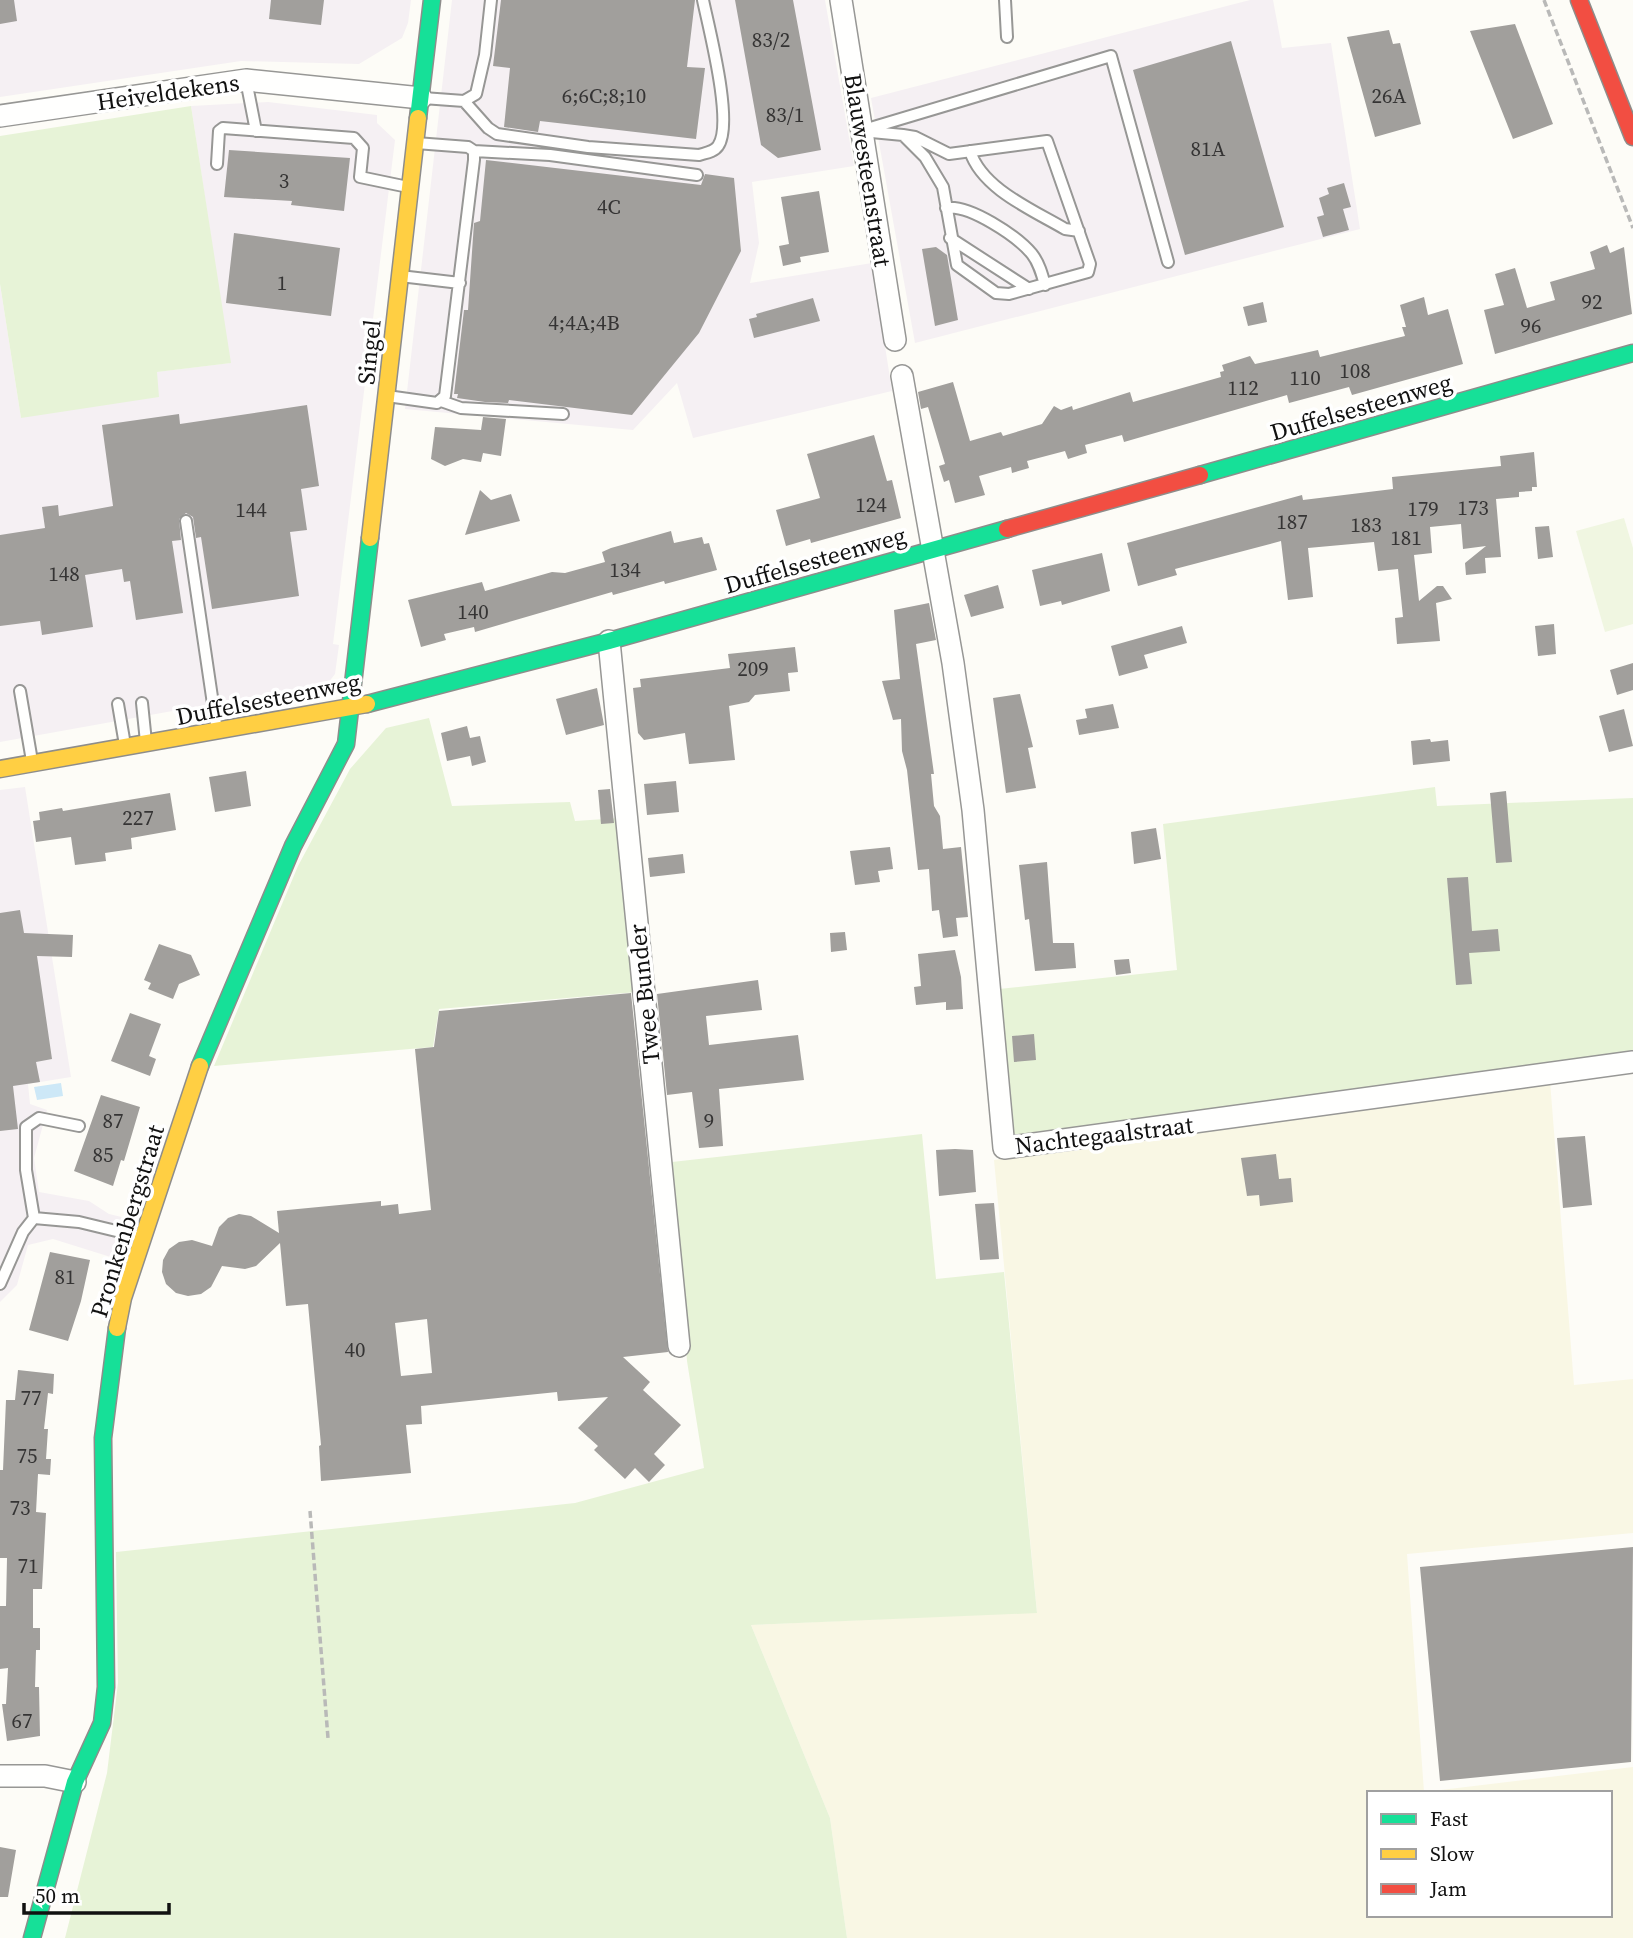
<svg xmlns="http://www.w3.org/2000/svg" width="1633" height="1938" font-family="'Source Serif 4',serif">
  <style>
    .industrial { fill: #f5f0f3 }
    .farmland { fill: #f9f7e4; fill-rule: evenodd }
    .green { fill: #e7f3d7 }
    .pitch { fill: #f0f6e1 }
    .water { fill: #cde8f7 }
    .building { fill: #a19f9c; fill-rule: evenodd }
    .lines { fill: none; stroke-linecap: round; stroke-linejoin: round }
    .lane-casing { stroke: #979795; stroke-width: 14 }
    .street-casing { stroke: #979795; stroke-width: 24 }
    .fast-casing { stroke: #8e8d8b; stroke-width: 19 }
    .slow-casing { stroke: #8e8d8b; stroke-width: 19 }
    .jam-casing { stroke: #8e8d8b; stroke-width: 19 }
    .path { stroke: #b9b9b8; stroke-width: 3.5; stroke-dasharray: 7 3.5; stroke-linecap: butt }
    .lane { stroke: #fffffe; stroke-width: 10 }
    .street { stroke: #fffffe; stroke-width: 21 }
    .fast { stroke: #16e098; stroke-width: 16 }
    .slow { stroke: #ffcf43; stroke-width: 16 }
    .jam { stroke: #f24e42; stroke-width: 16 }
    .labels { text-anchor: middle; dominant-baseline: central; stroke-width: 7; stroke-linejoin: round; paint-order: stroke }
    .number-label { font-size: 21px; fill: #353434 }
    .street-label { font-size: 24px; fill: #111; stroke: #fff }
  </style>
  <rect width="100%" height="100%" fill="#fdfcf7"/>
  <path class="industrial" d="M0 0H411L408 23 402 38 359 64 241 61 0 97Z
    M452 0H825L854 166 752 182 759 243 750 283 872 263 892 391 693 438 677 383 633 430 405 409Z
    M1250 0H1273L1282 48 1331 43 1360 229 915 343 871 98Z
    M268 102 377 115V123L395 140 333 644 339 645 335 674 328 683 0 742V284L21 418 156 372 230 363 191 106Z
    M25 787 71 1077 28 1084 30 1104 47 1110 34 1158 39 1192 89 1201 109 1214 130 1219 117 1259 53 1239 28 1245 17 1285 0 1302V790Z"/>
  <path class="farmland" d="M1550 1081 1574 1385 1633 1379V1533L1407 1554 1424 1792 1633 1767V1938H847L830 1818 751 1625 1037 1612 994 1160ZM1369 1793H1610V1915H1369Z"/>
  <path class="green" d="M191 106 231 363 157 372 159 397 21 418 0 284V136Z
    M429 718 452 806 570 802 575 821 620 818 637 992 439 1009 433 1047 214 1066 298 866 350 769 386 728Z
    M1435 787 1437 806 1633 798V1056L1602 1057 1015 1135 1012 1131 999 989 1177 970 1163 824Z
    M922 1134 936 1279 1004 1272 1037 1613 751 1625 830 1818 847 1938H65L107 1773 118 1683 116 1552 575 1503 704 1468 687 1361 686 1346 690 1344 672 1162Z"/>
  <path class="pitch" d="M1624 518 1633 548V624L1605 632 1576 531Z"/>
  <path class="water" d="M61 1083 63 1096 37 1100 34 1087Z"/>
  <path class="building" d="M0 0H14L17 21 0 24Z
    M271 0H324L321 25 269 19Z
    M501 0H695L687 67 705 68 696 139 540 121 538 132 504 127 510 68 493 66Z
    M735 0H793L821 150 778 158 761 145Z
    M1515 24 1553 124 1513 139 1470 31Z
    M1389 30 1393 44 1400 43 1421 124 1375 137 1347 37Z
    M1231 41 1284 227 1185 255 1133 70Z
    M229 150 350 158 344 211 291 205 292 201 224 197Z
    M486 160 701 185 705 174 734 178 741 251 699 333 632 415 509 400 508 403 485 402 457 398 458 394H454L464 310H468L474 223 480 221Z
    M1344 183 1351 207 1343 209 1349 230 1323 237 1317 217 1324 215 1319 198 1329 194 1327 188Z
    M819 191 829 252 800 257 801 262 783 266 779 246 789 244 781 197Z
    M234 233 340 248 331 316 226 303Z
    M1607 245 1610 253 1624 247 1632 314 1495 354 1484 310 1504 305 1495 274 1515 268 1527 308 1555 300 1550 282 1595 269 1590 252Z
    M936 247 947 255 958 320 935 326 922 249Z
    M1424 297 1428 315 1448 309 1463 364 1352 395 1349 387 1289 403 1287 395 1124 442 1122 435 1085 445 1087 453 1068 459 1065 451 1027 461 1029 468 1012 473 1011 467 979 476 985 495 955 503 949 480 944 482 939 466 945 464 928 407 921 409 918 392 953 382 970 441 1001 432 1003 436 1042 424 1054 406 1061 410 1072 406 1073 410 1130 392 1133 402 1221 377 1220 372 1224 371 1222 365 1250 356 1255 364 1318 350 1320 357 1405 336 1402 327H1406L1400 305Z
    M813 298 820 321 754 338 749 319 757 317 756 314Z
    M1263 302 1267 322 1248 326 1243 307Z
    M307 405 319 486 301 489 307 530 290 532 299 596 212 609 201 537 196 538 193 517 186 513 179 519 181 540 172 541 183 613 136 620 130 581 124 582 122 569 85 575 93 627 42 635 40 621 0 626V535L45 528 42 507 58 505 59 516 113 506 102 425 179 414 180 424Z
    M483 417 506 419 501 456 483 453 481 462 463 459 445 466 431 459 435 427 481 430Z
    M874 435 887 481 892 480 901 518 811 543 810 539 786 546 776 510 820 498 807 454Z
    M1534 452 1537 487H1532V491L1519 492V497L1496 499 1501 557 1485 558 1486 573 1466 575 1465 563 1486 546 1463 549 1461 524 1430 527 1432 553 1414 555 1419 601 1437 586H1443L1452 599 1436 603 1440 641 1397 644 1395 618 1403 617 1398 569 1378 571 1374 542 1308 548 1313 597 1288 600 1281 541 1175 569 1177 575 1138 586 1127 543 1302 495 1303 500 1393 489 1392 477 1501 466 1500 456Z
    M480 490 491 500 511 494 520 521 465 535Z
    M1549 526 1553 557 1538 559 1535 527Z
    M671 531 674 543 702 537 704 544 709 543 717 570 665 584 664 581 613 595 612 592 475 632 474 627 444 634 446 640 421 647 408 600 482 582 485 591 552 572 565 573 605 562 602 552 611 548Z
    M1102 553 1110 591 1062 605 1061 601 1040 606 1032 570Z
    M998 585 1004 608 971 617 964 595Z
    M929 603 936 640 916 644 934 774H931L934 806 940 816 943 849 961 847 968 917 956 918 958 936 943 938 939 910 932 911 929 869 918 870 907 770 902 751 901 719 893 720 882 681 900 679 894 610Z
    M1554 624 1556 654 1538 656 1535 626Z
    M1182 626 1187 643 1144 655 1148 668 1119 676 1111 646Z
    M795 647 798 672 788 673 790 691 755 695 749 702 729 706 735 760 689 764 685 733 644 740 638 733 633 688 641 687 640 679 730 668 728 654Z
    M1633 663V690L1617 695 1610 670Z
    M597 688 604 725 566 735 556 699Z
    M1020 694 1033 747 1028 748 1036 788 1006 793 993 698Z
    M1113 704 1119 728 1079 735 1076 720 1087 718 1085 709Z
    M1624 709 1633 746 1609 752 1599 716Z
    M467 726 470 738 480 736 486 762 472 766 470 756 447 761 441 733Z
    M1430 739 1431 742 1448 740 1450 761 1413 765 1411 741Z
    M246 771 251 806 215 812 209 777Z
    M676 781 679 812 647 815 644 784Z
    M610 789 614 823 601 824 598 790Z
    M1506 791 1512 862 1496 863 1490 793Z
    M170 793 176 830 131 838 132 849 105 853 106 861 75 865 71 837 36 842 33 821 40 820 39 812 62 808 63 811Z
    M1156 828 1161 859 1134 864 1131 832Z
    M890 847 893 869 878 871 880 882 855 885 850 851Z
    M683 854 685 873 650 877 648 858Z
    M1047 862 1053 943H1074L1076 968 1035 971 1029 919 1025 920 1019 865Z
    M1468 877 1472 931 1498 929 1500 951 1469 953 1472 984 1456 985 1447 878Z
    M20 910 24 933 73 935 72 957 37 956 52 1059 36 1062 40 1082 13 1086 18 1129 0 1131V913Z
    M845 932 847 950 831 952 830 933Z
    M159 944 191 955 200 975 179 984 173 999 148 989 151 983 144 980Z
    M955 950 961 977 963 1009 946 1010V1002L916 1005 914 987 921 986 918 954Z
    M1129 959 1131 973 1116 975 1114 960Z
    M758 980 762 1010 706 1016 709 1045 798 1035 804 1080 719 1089 723 1146 699 1148 692 1092 667 1095 657 994Z
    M631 993 668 1352 623 1357 650 1382 643 1390 681 1425 654 1454 665 1465 649 1482 635 1468 625 1479 594 1450 598 1446 578 1428 608 1397 558 1401 557 1392 421 1406 422 1424 406 1425 411 1473 321 1481 319 1446 321 1445 308 1304 286 1306 280 1243 256 1266 245 1269 222 1266 211 1287 201 1294 188 1296 176 1293 166 1284 162 1272 163 1260 169 1249 179 1242 192 1240 212 1246 219 1227 228 1218 239 1214 251 1216 279 1233 277 1211 381 1201V1206L398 1204 399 1214 431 1210 415 1049 434 1047 439 1011ZM427 1319 432 1373 401 1376 395 1323Z
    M130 1013 161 1024 149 1056 156 1059 150 1076 111 1061Z
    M1034 1034 1036 1060 1014 1062 1012 1036Z
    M101 1095 140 1107 124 1161 121 1160 113 1186 74 1171Z
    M1585 1136 1592 1205 1563 1208 1557 1138Z
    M955 1149 973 1150 976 1192 939 1196 936 1150Z
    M1276 1154 1279 1179 1291 1178 1293 1202 1260 1206 1259 1195 1247 1196 1241 1158Z
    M994 1203 999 1259 980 1260 975 1204Z
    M50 1252 90 1260 81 1301 68 1341 29 1330Z
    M18 1370 54 1374 53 1394 48 1393 44 1429H48L46 1459H51L50 1475 38 1474 36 1512 46 1513 42 1589H33V1628H40V1650H36L35 1687H39L40 1736 7 1741 2 1704H6L8 1668 0 1669V1606H6L7 1558H0V1470H3L6 1400H15Z
    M1633 1547 1631 1762 1440 1781 1420 1567Z
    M0 1847 16 1850 8 1897H0Z"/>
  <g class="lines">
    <defs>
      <path id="lane" d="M1005 0 1007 37
        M246 80 256 131
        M423 98 464 101 476 94 485 55 491 0
        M464 101 488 128 497 134 588 147 699 155C705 153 714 152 718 146 734 124 709 29 703 0
        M867 129 1111 56 1168 262
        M861 131 903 135 925 157 943 187 957 265 996 293 1009 294 1088 272 1090 264 1047 141 949 154 915 137 903 135
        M474 151 550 155 697 175
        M970 151C982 189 1033 210 1065 229L1079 231
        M217 164 219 131 223 128 354 138 363 148 360 177 408 187
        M946 208C969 204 1017 236 1032 254 1039 263 1042 274 1045 285
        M950 238 1029 289
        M400 276 460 283
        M387 396 437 403 445 396 474 160V151L468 147 416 143
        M441 401 461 408 563 414
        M186 521 217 731
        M20 691 32 761
        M142 703 146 742
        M118 704 125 745
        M34 1218 26 1170V1127L39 1118 79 1126
        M0 1284 23 1232 34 1218 79 1222 141 1237"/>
      <path id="street" d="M841 0 895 340
        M0 116 246 80 421 98
        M902 376 953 663 973 810 1004 1148 1633 1062
        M609 641 679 1346
        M0 1776H45L75 1782"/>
      <path id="fast" d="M418 118 432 0
        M1200 475 1633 353
        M367 704 609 641 1007 529
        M200 1066 293 846 346 744 370 538
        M32 1938 75 1782 102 1723 106 1687 103 1438 117 1328"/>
      <path id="slow" d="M370 538 418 118
        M0 769 367 704
        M117 1328 123 1298 200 1066"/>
      <path id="jam" d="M1579 0 1633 137
        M1007 529 1200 475"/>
    </defs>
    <use href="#lane" class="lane-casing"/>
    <use href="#street" class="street-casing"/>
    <use href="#fast" class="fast-casing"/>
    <use href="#slow" class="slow-casing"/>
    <use href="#jam" class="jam-casing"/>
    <path class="path" d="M1544 0 1633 228
      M310 1511 328 1738"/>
    <use href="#lane" class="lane"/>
    <use href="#street" class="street"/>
    <use href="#fast" class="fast"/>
    <use href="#slow" class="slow"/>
    <use href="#jam" class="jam"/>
  </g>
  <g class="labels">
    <g class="number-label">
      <text x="771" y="39">83/2</text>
      <text x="604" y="95">6;6C;8;10</text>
      <text x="1389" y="95">26A</text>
      <text x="785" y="114">83/1</text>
      <text x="1208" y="148">81A</text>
      <text x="284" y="180">3</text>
      <text x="609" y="206">4C</text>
      <text x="282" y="282">1</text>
      <text x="1592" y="301">92</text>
      <text x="584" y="322">4;4A;4B</text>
      <text x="1531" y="325">96</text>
      <text x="1355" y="370">108</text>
      <text x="1305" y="377">110</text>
      <text x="1243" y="387">112</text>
      <text x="871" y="504">124</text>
      <text x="1473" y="507">173</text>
      <text x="1423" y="508">179</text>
      <text x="251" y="509">144</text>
      <text x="1292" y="521">187</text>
      <text x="1366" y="524">183</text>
      <text x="1406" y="537">181</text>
      <text x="625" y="569">134</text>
      <text x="64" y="573">148</text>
      <text x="473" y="611">140</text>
      <text x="753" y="668">209</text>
      <text x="138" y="817">227</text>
      <text x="113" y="1120">87</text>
      <text x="709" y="1120">9</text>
      <text x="103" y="1154">85</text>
      <text x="65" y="1276">81</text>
      <text x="355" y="1349">40</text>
      <text x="31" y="1397">77</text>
      <text x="27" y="1455">75</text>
      <text x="20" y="1507">73</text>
      <text x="28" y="1565">71</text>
      <text x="22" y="1720">67</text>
    </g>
    <g class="street-label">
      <text transform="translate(168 92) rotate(-8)">Heiveldekens</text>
      <text transform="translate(868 170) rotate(81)">Blauwesteenstraat</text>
      <text transform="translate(369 352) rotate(-84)">Singel</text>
      <text transform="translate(1361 407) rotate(-16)">Duffelsesteenweg</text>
      <text transform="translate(815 560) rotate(-16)">Duffelsesteenweg</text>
      <text transform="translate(268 699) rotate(-11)">Duffelsesteenweg</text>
      <text transform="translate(644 994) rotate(-96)">Twee Bunder</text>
      <text transform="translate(1104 1135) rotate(-7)">Nachtegaalstraat</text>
      <text transform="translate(127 1221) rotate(-73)">Pronkenbergstraat</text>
    </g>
  </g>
  <rect x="1367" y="1791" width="245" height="126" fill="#ffffff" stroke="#a0a0a0" stroke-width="2"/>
  <rect x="1381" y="1814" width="35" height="10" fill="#16e098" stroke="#a0a0a0" stroke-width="2"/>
  <text x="1430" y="1826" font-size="21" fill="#111111">Fast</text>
  <rect x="1381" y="1849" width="35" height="10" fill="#ffcf43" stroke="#a0a0a0" stroke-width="2"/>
  <text x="1430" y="1861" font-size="21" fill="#111111">Slow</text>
  <rect x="1381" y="1884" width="35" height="10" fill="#f24e42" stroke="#a0a0a0" stroke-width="2"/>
  <text x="1430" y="1896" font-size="21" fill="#111111">Jam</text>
  <path d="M24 1903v10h145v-10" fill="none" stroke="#111111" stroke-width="3.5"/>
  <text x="35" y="1903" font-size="21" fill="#111111" stroke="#ffffff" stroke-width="5" paint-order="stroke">50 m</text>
</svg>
